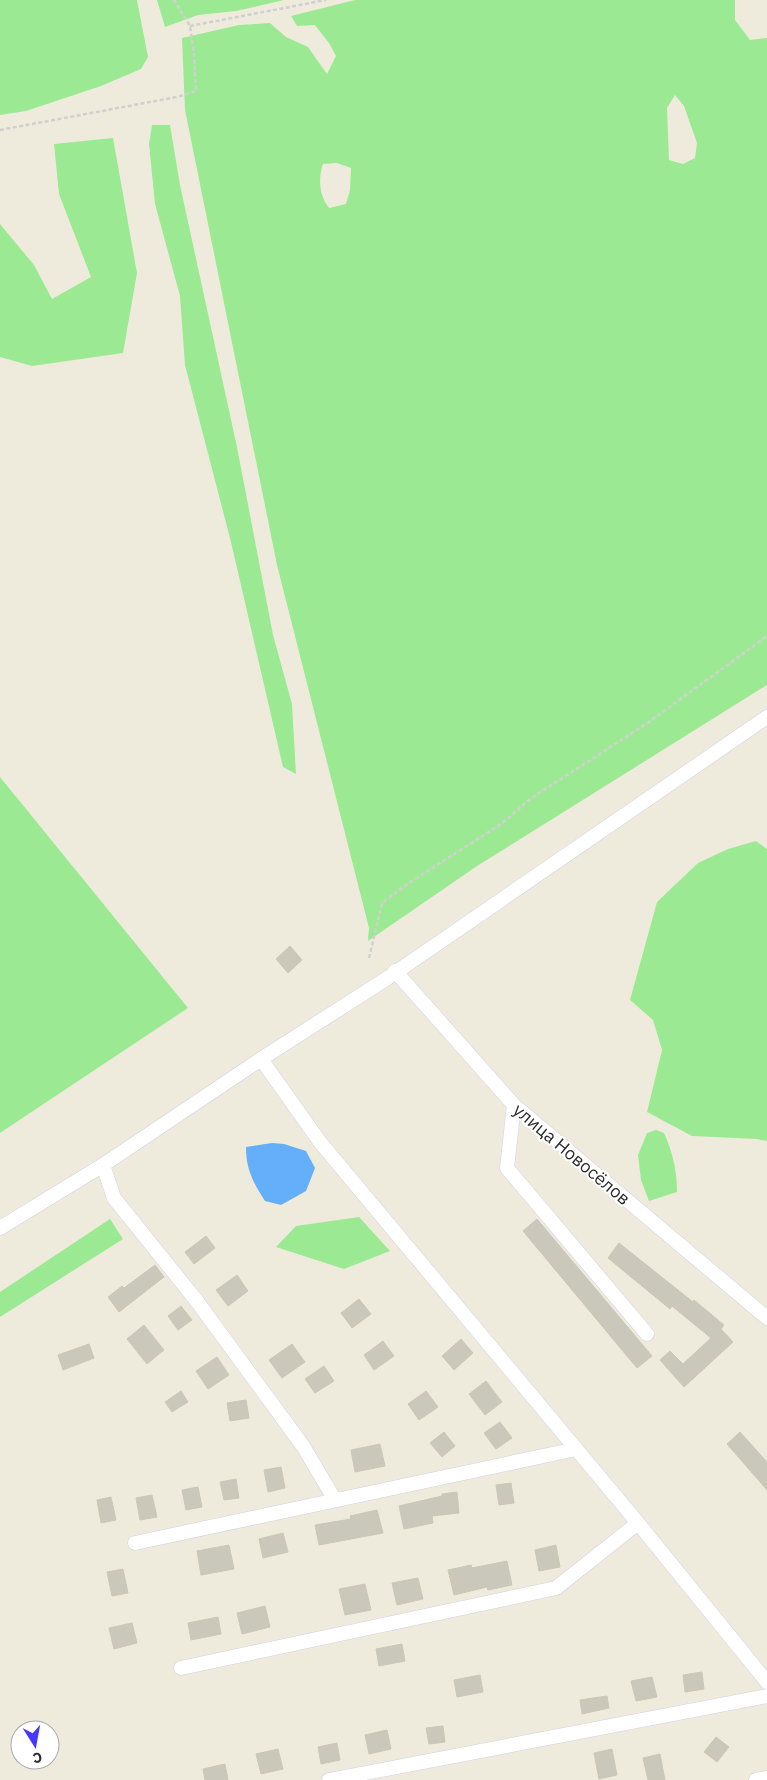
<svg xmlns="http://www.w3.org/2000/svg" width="767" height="1780" font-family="'IBM Plex Sans',sans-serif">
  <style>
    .green { fill: #9bea93; fill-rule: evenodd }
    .water { fill: #65aefa }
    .building { fill: #cac7bb; stroke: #cac8b5 }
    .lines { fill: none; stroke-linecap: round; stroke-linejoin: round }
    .minor-casing { stroke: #d2d1e5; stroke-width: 15 }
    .path { stroke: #d0d0d0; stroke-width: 2.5; stroke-dasharray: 4 2.5; stroke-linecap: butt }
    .minor { stroke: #fff; stroke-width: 14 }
    .labels { text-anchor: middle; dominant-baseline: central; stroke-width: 4; stroke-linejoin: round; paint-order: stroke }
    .street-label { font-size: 18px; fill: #2b2b2b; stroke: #fff }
  </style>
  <rect width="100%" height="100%" fill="#eeebdc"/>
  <path class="green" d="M0 0H137L148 57 141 69 101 86 26 111 0 115Z
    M157 0H284L236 11 198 15 165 27Z
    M355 0H735V20L750 40 767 38V685L477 866 368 941 369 928 277 565 185 110 182 38 239 25 270 23 286 37 308 47 327 74 336 56 329 43 315 25 297 26 291 16ZM675 95 684 106 697 143 695 158 683 164 669 160 667 108ZM337 163 351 168 350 190 346 204 329 208C319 195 318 179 323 164Z
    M152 125H170L180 185 237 447 273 635 292 704 296 774 283 767 231 542 185 365 180 296 155 204 149 144Z
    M113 138 137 273 123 353 32 366 0 357V224L34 265 52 299 91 277 59 194 54 144Z
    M0 777 188 1008 0 1133Z
    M756 841 767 849V1141L757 1139 692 1136 647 1112 662 1050 653 1020 630 1000 657 902 698 863 728 849Z
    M656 1130 664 1133C673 1153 677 1171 677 1192L649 1201 641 1180 638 1155 647 1133Z
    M359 1217 390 1251 344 1269 276 1247 296 1226Z
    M110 1219 123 1239 0 1317V1292Z"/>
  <path class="water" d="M272 1143 284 1144 306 1151 315 1168 306 1191 281 1205 265 1201C253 1182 246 1170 246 1147Z"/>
  <path class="building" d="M290 946 302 960 288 973 276 959Z
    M537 1219 652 1356 637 1368 523 1231Z
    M206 1236 215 1248 194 1264 185 1252Z
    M619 1243 693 1302 694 1300 724 1325 721 1329 733 1342 684 1387 660 1360 670 1351 683 1364 711 1338 672 1306 670 1309 608 1258Z
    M155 1265 164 1277 119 1312 108 1297 122 1286 124 1288Z
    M237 1275 248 1291 228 1306 216 1290Z
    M359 1299 371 1314 352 1328 341 1313Z
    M181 1306 192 1320 178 1330 168 1316Z
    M144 1325 164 1350 147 1364 127 1339Z
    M461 1339 473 1353 454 1370 442 1356Z
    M383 1341 394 1356 374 1370 364 1355Z
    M89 1344 94 1358 63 1370 58 1355Z
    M292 1344 305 1362 282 1378 269 1360Z
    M217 1357 229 1375 208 1389 196 1371Z
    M324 1366 334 1381 315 1393 305 1379Z
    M486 1381 502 1402 485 1415 469 1394Z
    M181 1391 188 1402 172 1412 165 1402Z
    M426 1391 438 1407 419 1420 408 1404Z
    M246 1400 249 1418 230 1421 227 1403Z
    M500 1422 512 1438 496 1449 484 1433Z
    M444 1432 455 1446 442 1457 430 1443Z
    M740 1432 767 1462V1490L727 1444Z
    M380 1444 385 1466 355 1472 351 1450Z
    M281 1467 285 1488 268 1492 264 1470Z
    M236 1479 239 1498 224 1500 220 1482Z
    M511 1483 514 1503 499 1505 496 1485Z
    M198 1487 202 1507 186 1510 182 1490Z
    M457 1492 459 1513 432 1516 433 1523 404 1529 399 1506 442 1496V1494Z
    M152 1495 157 1517 140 1520 136 1498Z
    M111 1497 116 1520 101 1523 97 1500Z
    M377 1510 383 1533 319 1545 315 1525 351 1519 350 1516Z
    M283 1533 288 1552 263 1558 259 1539Z
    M229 1545 234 1569 201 1575 197 1551Z
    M556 1545 560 1567 539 1571 535 1550Z
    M507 1561 512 1585 488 1590 487 1587 454 1595 448 1570 471 1565 472 1568Z
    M123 1569 128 1593 112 1596 107 1572Z
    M418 1578 423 1599 397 1605 392 1583Z
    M365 1584 371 1610 345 1615 339 1589Z
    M265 1606 270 1627 242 1634 237 1613Z
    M218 1617 221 1634 191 1640 188 1623Z
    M132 1623 137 1643 114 1649 109 1628Z
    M402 1644 405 1661 379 1666 376 1649Z
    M702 1672 704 1689 685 1692 683 1675Z
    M480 1675 483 1692 457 1697 454 1680Z
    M652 1677 657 1697 636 1701 631 1681Z
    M607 1696 609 1708 582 1714 580 1700Z
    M443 1726 445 1742 429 1744 426 1728Z
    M387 1730 391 1749 369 1754 365 1735Z
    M716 1737 729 1747 717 1762 704 1752Z
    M337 1743 340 1760 321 1764 318 1747Z
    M278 1749 283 1769 261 1774 256 1754Z
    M612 1749 617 1775 599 1779 594 1753Z
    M660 1754 665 1780H648L643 1758Z
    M225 1764 228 1780H205L203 1769Z"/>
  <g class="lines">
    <defs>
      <path id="minor" d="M395 971 514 1105 767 1318
        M261 1059 320 1142 638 1523 767 1682
        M514 1105 507 1168 647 1334
        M103 1165 114 1198 196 1300 303 1446 335 1500
        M0 1228 103 1165 261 1059 386 979 767 717
        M135 1543 576 1449
        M181 1668 556 1588 638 1523
        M329 1780 767 1696
        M756 1780 767 1778"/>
    </defs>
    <use href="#minor" class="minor-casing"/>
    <path class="path" d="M190 26 326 0
      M0 130 177 97 196 91 194 53 190 26 174 0
      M369 958 382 903 406 885 504 822 530 799 649 722 767 636"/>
    <use href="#minor" class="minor"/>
  </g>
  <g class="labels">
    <g class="street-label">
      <text transform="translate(572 1154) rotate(40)">улица Новосёлов</text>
    </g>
  </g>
  <g transform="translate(35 1745) rotate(169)"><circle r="24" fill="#ffffff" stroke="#aaaaaa"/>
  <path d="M0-4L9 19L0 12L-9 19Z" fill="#4438ff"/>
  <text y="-8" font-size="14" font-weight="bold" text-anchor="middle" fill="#2b2b2b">С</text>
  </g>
</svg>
